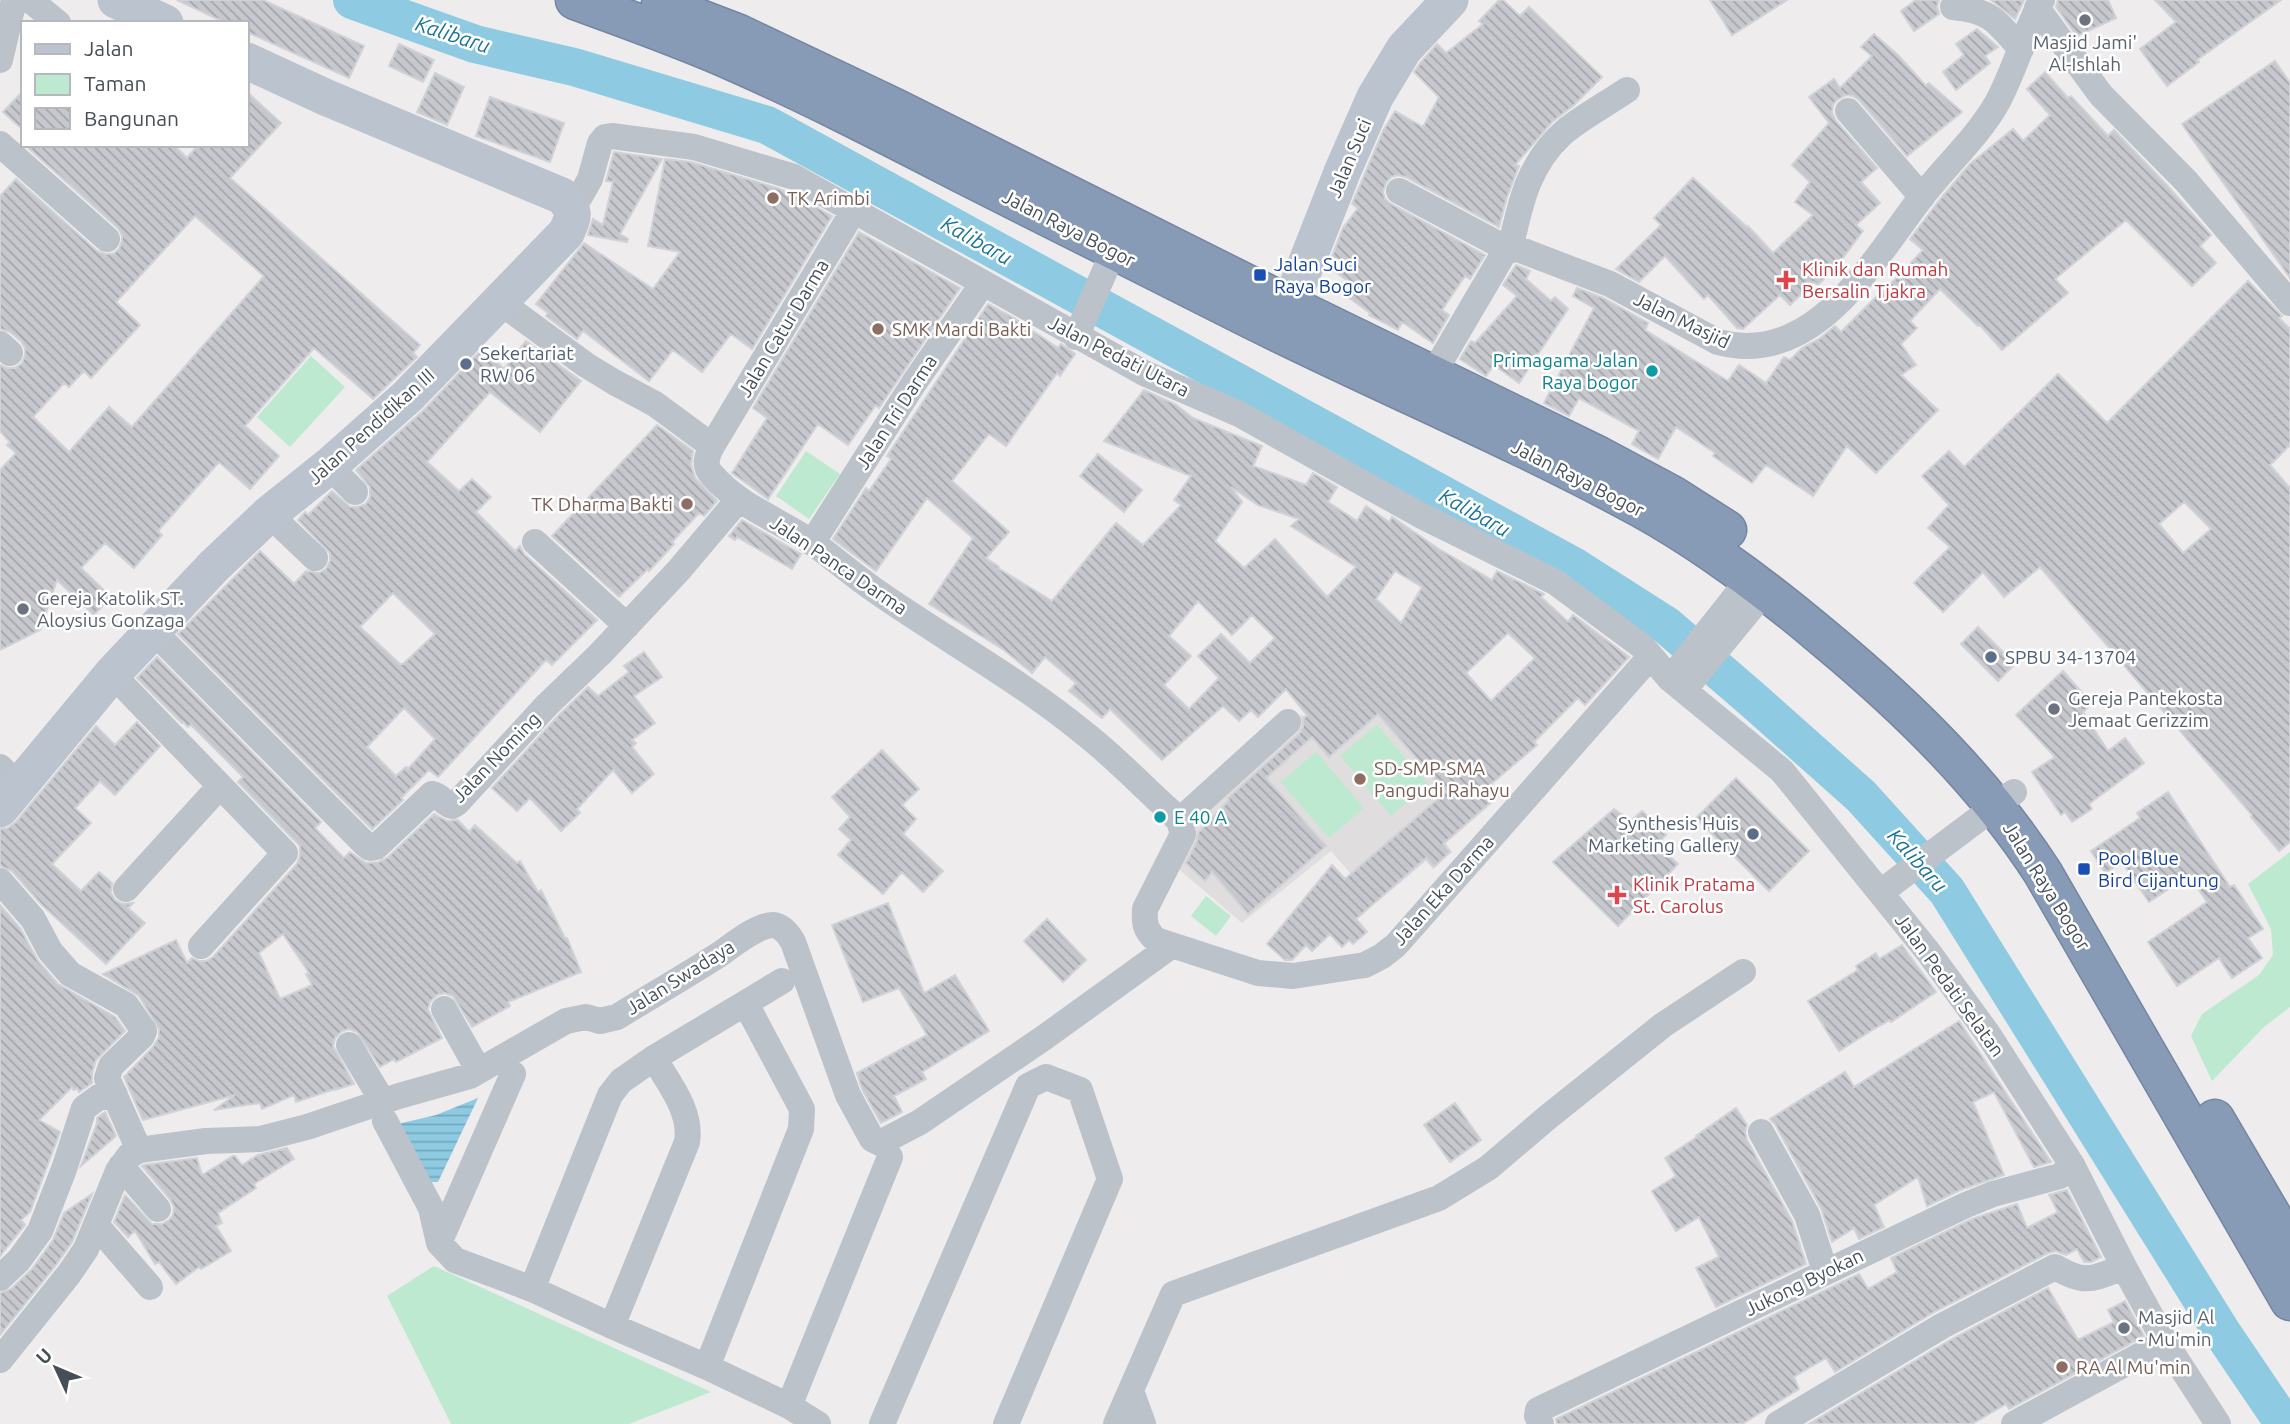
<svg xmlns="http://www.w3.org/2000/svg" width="2290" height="1424" font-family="Ubuntu,sans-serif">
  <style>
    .education { fill: #dfdddd }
    .green { fill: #bde9d1 }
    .water { fill: url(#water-rules) }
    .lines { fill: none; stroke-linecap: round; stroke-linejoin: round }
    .river { stroke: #8ecbe2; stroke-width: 38 }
    .building { fill: url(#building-back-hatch); stroke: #d0d2d7; stroke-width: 2; fill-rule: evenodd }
    .highway-casing { stroke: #7386a2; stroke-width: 41 }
    .street { stroke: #bbc2ca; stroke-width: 26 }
    .secondary { stroke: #bbc3ce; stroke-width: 37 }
    .highway { stroke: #889bb6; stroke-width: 38 }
    .worship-dot { fill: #6b7280; stroke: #fff; stroke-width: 2.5 }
    .education-dot { fill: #8d6e63; stroke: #fff; stroke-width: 2.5 }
    .transit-dot { fill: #1a4fb4; stroke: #fff; stroke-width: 2.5 }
    .health-dot { fill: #e0444e; stroke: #fff; stroke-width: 2.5 }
    .service-dot { fill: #5c6f8a; stroke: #fff; stroke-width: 2.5 }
    .culture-dot { fill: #0f9aa8; stroke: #fff; stroke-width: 2.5 }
    .labels { text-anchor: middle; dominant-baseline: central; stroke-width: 5; stroke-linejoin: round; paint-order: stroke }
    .worship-label { font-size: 19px; fill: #5b616d; stroke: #fff; text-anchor: start }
    .street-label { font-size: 19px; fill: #464e57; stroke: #fff }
    .education-label { font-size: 19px; fill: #785e54; stroke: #fff; text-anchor: start }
    .transit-label { font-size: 19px; fill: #164399; stroke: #fff; text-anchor: start }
    .health-label { font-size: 19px; fill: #be3a42; stroke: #fff; text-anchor: start }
    .service-label { font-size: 19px; fill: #4e5e75; stroke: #fff; text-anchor: start }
    .culture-label { font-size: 19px; fill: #0d838f; stroke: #fff; text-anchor: end }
    .water-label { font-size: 21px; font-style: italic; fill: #1a7496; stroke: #fff }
  </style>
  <defs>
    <pattern id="water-rules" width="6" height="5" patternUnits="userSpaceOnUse" patternTransform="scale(1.75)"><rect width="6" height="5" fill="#8ecbe2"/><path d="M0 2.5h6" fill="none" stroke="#76a7ba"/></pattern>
    <pattern id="building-back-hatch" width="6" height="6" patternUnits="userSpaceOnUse" patternTransform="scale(1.75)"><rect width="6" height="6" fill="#c7c8ce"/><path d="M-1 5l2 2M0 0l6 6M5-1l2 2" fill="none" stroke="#a3a5aa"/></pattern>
  </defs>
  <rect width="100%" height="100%" fill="#eeecec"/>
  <path class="education" d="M1360 630 1502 795 1446 843 1452 852 1433 869 1426 861 1376 903 1331 851 1242 923 1175 866 1183 840 1215 795 1302 714 1309 723Z"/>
  <path class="green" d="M311 356 345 387 290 447 257 417Z
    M806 451 840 474 809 519 776 496Z
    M1377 725 1428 784 1391 816 1340 756Z
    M1316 752 1364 808 1329 838 1281 782Z
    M2290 852V1007L2264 1027 2212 1081 2191 1036 2202 1014 2259 975 2273 955 2271 929 2248 884Z
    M1206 896 1231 916 1216 936 1191 916Z
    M434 1266 711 1392 629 1424H451L387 1296Z"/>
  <path class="water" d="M478 1098 438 1182H423L398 1124 436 1115Z"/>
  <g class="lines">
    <path class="river" d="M352 0 475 44 574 67 767 125 1575 567 1666 625 1753 700 1861 796 1947 891 2223 1334 2284 1424"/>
  </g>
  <path class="building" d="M177 0H263L364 46 349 78 247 32V23H226Z
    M1499 0H1503L1520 16 1529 7 1602 77 1574 105 1552 122 1515 165 1519 166 1507 197 1499 227 1406 177 1398 175 1391 177 1386 183 1383 192 1385 199 1391 204 1485 255 1470 279 1465 276 1442 310 1449 315 1433 343 1402 322 1398 330 1369 315 1370 313 1348 297 1355 286 1328 267 1343 228 1358 208 1352 204 1383 131 1395 111 1423 127 1439 97 1414 72 1421 62 1437 44 1446 53 1483 24 1479 21Z
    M1710 0H1787L1732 35Z
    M1916 0H1939L1937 6 1939 14 1914 31 1901 11Z
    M1991 0H2024L2015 19Z
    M2058 0H2108L2116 18 2077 36 2056 7Z
    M2155 0H2281L2197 60 2199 62 2167 86 2140 49 2176 22Z
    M1977 29 1998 47 1985 56 1990 63 1956 90 1943 72 1964 55 1956 44Z
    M1874 34 1898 55 1926 86 1929 83 1962 112 1907 156 1859 100 1853 96 1846 95 1837 100 1833 105 1832 113 1836 121 1877 168 1861 182 1880 203 1856 225 1863 231 1836 267 1818 285 1814 282 1790 305 1780 295 1743 329 1737 328 1708 295 1704 299 1665 256 1639 282 1616 269 1661 225 1654 218 1693 178 1747 227 1748 226 1773 253 1813 215 1795 202 1810 182 1792 165 1829 123 1809 97 1834 79 1840 88 1872 56 1861 47Z
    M399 44 434 60 423 82 389 66Z
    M2275 61 2290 83V278L2182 124Z
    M2045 72 2068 98 2071 96 2108 136 2114 130 2164 182 2211 235 2200 246 2216 263 2192 286 2126 220 2055 279 2068 293 2002 350 1980 325 1978 326 1940 289 1910 321 1917 328 1901 344 1916 365 1901 375 1938 410 1876 473 1847 446 1813 496 1766 465 1752 483 1713 456 1715 453 1676 427 1658 459 1632 444 1639 431 1579 398 1569 416 1544 403 1594 308 1573 296 1577 288 1603 298 1648 323 1645 330 1728 381 1739 365 1766 383 1784 357 1790 360 1802 348 1819 339 1835 326 1841 332 1881 292 1882 293 1923 250 1910 239 1942 197 1970 164 2013 129 2023 141 2050 115 2027 89Z
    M435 73 464 87 447 125 417 112Z
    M23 91V130L3 112Z
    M247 92 281 123 230 178 420 345 413 353 417 357 373 399 314 348 245 426 279 456 250 489 219 462 158 531 162 535 134 568 105 543 81 568 111 597 94 615 57 580 40 630 0 650V470L16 453 7 445 10 442 0 431V365L7 368H15L22 363 25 356V348L21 341 10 332 0 329V196L16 179 97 251 105 254H113L119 249 122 241V235L118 228 25 145H174L187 158 198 145H247ZM195 216 264 276 132 427 109 407 69 452 33 417 64 383 69 387 84 371 91 378 140 325 116 302Z
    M490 97 564 123 550 162 476 136Z
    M614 152 662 159 620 234 628 239 627 242 588 235 593 219 603 225 613 182 606 181Z
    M665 159 691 162 777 188 796 196 832 216 752 349 731 334 702 372 673 350 649 381 583 331 577 339 546 316 548 313 536 304 584 243 653 289 680 252 648 246Z
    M859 232 960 288 883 402 879 408 876 405 848 445 818 424 768 499 732 473 767 418 753 408Z
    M1516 265 1530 271 1526 279 1551 301 1555 297 1568 309 1519 383 1494 365 1486 376 1460 359 1471 341 1475 343 1517 296 1503 285Z
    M2248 281 2282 316 2279 318 2290 329V445L2270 465 2290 488V842L2279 851 2251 817 2252 815 2040 567 2004 597 1983 572 1943 612 1914 583 1950 547 1928 528 1949 505 1922 476 1949 451 1964 467 2058 374 2107 423ZM2184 502 2211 529 2183 553 2159 524Z
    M988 304 1014 318 1058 348 1061 344 1075 354 1060 376 1057 373 1006 446 989 434 952 481 1009 532 986 558 999 567 998 568 1052 601 1116 523 1143 545 1181 505 1174 500 1191 476 1104 441 1144 390 1175 404 1193 418 1262 446 1253 466 1306 485 1313 473 1337 487 1328 502 1357 521 1366 506 1389 522 1392 517 1439 549 1492 580 1497 571 1544 594 1541 597 1568 622 1573 615 1629 657 1585 705 1578 698 1534 742 1537 745 1491 784 1500 794 1443 844 1450 852 1434 867 1426 858 1356 919 1367 932 1353 944 1349 940 1342 947 1330 934 1312 951 1306 945 1292 960H1285L1267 944 1332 865 1345 879 1446 792 1378 714 1329 757 1312 737 1266 778 1326 846 1248 914 1212 872 1205 881 1186 863 1197 841 1198 833 1229 800 1228 798 1299 734 1303 727V719L1307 715 1286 689 1258 717 1251 710 1239 721 1223 706 1162 760 1110 709 1102 718 1069 691 1076 683 1045 657 1032 673 1004 650 929 604 973 538 927 498 876 571 833 539 866 488 869 491 891 459 887 456ZM1231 487 1258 505 1299 519 1291 526 1356 567 1327 597 1275 539 1244 568 1215 541 1242 502ZM1395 571 1422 587 1401 623 1376 599ZM1198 601 1232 635 1252 615 1275 638 1250 663 1221 634 1198 656 1219 678 1189 709 1164 685 1191 656 1169 636ZM1508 633 1535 658 1491 701 1466 673Z
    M526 341 581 381 540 432 490 392 427 462 459 491 472 479 491 497 476 512 515 551 520 546 524 554 597 620 552 665 546 660 438 777 429 770 401 798 403 800 372 829 178 634 260 551 294 584 306 571 319 573 326 569 330 561V553L298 520 305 512 308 515 332 491 350 507H358L366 504 370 497V487L356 470 423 411 483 348 504 369ZM393 593 435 634 403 664H400L360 627ZM404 708 435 739 408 769 406 767 396 776 367 747Z
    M657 425 693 451 691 464 695 478 717 501 704 516 699 513 672 542 674 544 649 571 648 569 619 597 552 536Z
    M1098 454 1142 490 1124 512 1080 476Z
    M742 520 801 554 792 569 737 537 735 540 729 536Z
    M1978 627 2015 664 1998 681 1961 644Z
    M644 652 662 677 634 696 655 723 632 740 636 743 632 747 654 774 632 793 613 770 577 809 580 813 561 831 530 798 517 811 492 788 558 716 588 687 598 696 629 672 624 666Z
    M157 657 321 822 315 828 344 858 350 852 366 863 379 862 387 858 434 814 447 821 458 820 469 832 475 825 517 863 520 861 538 892 541 890 565 938H567L581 972 508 1002 510 1006 472 1027 453 996 445 993 437 995 430 1002 428 1010 442 1038 396 1062 394 1059 380 1067 357 1032 349 1029 342 1031 335 1038 333 1046 354 1084 335 1090V1089L296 1102 294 1095 262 1109 260 1103 214 1110 235 1095 143 1120 124 1077 153 1047 159 1037V1029L139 996 103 974 176 940 187 963 192 958 198 961H206L213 957 297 864 300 856V846L238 782 243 777 191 725 188 727 183 722 182 723 137 678ZM283 934 309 973 306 974 312 985 280 999 259 953Z
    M2063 671 2092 704 2083 712 2108 751 2125 738 2144 763 2089 804 2092 809 2072 822 2065 812 2061 815 2032 772 2055 757 2016 715Z
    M137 722 160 746 115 795 100 781 75 808 91 823 52 864 81 891 99 872 112 883 111 893 115 900 123 904 133 903 128 908 145 923 106 964 41 904 12 871 0 866V829L8 828 16 822 96 726 115 745Z
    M882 750 919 789 902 805 916 819 903 834 943 871 923 892 902 872 883 894 838 855 851 840 839 829 850 817 832 797Z
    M1736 778 1809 851 1769 891 1696 818Z
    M2168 792 2230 887 2234 885 2263 929 2248 938 2262 958 2232 978 2219 958 2177 986 2148 942 2207 902 2189 875 2149 902 2122 862 2105 873 2091 851 2140 818 2137 813Z
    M1614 809 1631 821 1642 811 1666 835 1657 844 1678 864 1618 926 1553 862Z
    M888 903 924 993 955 975 989 1031 922 1072 926 1079 894 1096 902 1112 881 1123 862 1089 857 1073 927 1035 899 988 863 1002 832 925Z
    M0 905 20 928 38 961 58 984 115 1017 125 1031 96 1060 92 1073V1083L79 1092 77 1088 74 1090 72 1087 39 1120 60 1132 30 1212 21 1220 25 1225 0 1256Z
    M1047 919 1086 960 1063 982 1024 941Z
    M1902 945 1936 992 1891 1022 1890 1020 1874 1029 1839 1051 1808 1001 1858 970 1856 966 1876 953 1879 959Z
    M1959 1021 2051 1162 2034 1167 1994 1092 1973 1102 2004 1175 1960 1190 1927 1206 1918 1177 1874 1205 1884 1227 1859 1239 1854 1228 1832 1242 1821 1208 1775 1124 1770 1119 1845 1072 1854 1087Z
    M1455 1103 1481 1140 1450 1162 1424 1125Z
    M1736 1108 1747 1125 1745 1132 1747 1140 1792 1221 1806 1264 1716 1307 1696 1268 1719 1257 1699 1217 1676 1231 1652 1191 1676 1176 1665 1158 1697 1137 1696 1136Z
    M105 1112 116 1136 81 1166 97 1123V1118Z
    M287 1148 294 1159 254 1184 256 1188 218 1213 222 1223 216 1226 231 1251 201 1269 199 1267 176 1284 159 1262 155 1264 135 1231 128 1237 114 1222 125 1195 152 1224H162L169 1220 173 1215 174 1207 170 1199 142 1166 144 1165 197 1158 202 1175 233 1156H235L242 1165 258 1155Z
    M2067 1190 2101 1257 2091 1262H2084L2077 1249 2066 1255 2056 1251 2048 1253 1934 1312 1835 1372 1826 1358 1794 1377 1799 1389 1742 1424H1557L1556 1419 1859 1274 1868 1289 1897 1272 1891 1258 1972 1219 2017 1204 2027 1228 2058 1212 2049 1195Z
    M92 1194 72 1242 56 1265 0 1335V1293L11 1289 32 1269 53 1240 64 1213Z
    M2048 1288 2078 1340 2114 1322 2108 1310 2125 1301 2144 1336 2009 1409 2006 1404 1972 1424H1809L1950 1340Z"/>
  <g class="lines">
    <defs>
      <path id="highway" d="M575 0C629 20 684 39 737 63 814 97 889 136 963 174 1054 220 1144 265 1235 311 1369 379 1509 436 1641 508 1708 545 1767 590 1825 639 1907 707 1985 783 2043 873L2290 1301
        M661 4 739 34 895 108 1291 306 1599 456 1672 495 1727 530
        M2215 1119 2290 1247"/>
    </defs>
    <use href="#highway" class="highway-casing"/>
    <path class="street" d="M30 0 58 23
      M1953 7C1992 11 1996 21 2021 49
      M2037 8 2101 95 2186 181 2290 303
      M0 60 14 0
      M1848 111 1922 197
      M0 144 107 239
      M1399 191 1496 243 1504 253
      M572 206 581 195 590 179 600 143 605 137 612 136 694 147 794 177 1144 373 1239 414 1420 515 1555 582 1643 647 1670 679 1782 771 1929 953 1988 1034 2072 1165 2124 1267 2165 1342 2218 1424
      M854 210 712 446C707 456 703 465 712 475 739 506 779 520 813 543 833 558 852 574 873 589 943 638 1018 679 1084 733 1115 757 1142 786 1171 812L1179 821 1183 834 1145 909C1144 923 1145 930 1156 940L1258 973 1293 976 1365 965 1382 956 1396 945 1650 657
      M1510 250C1520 205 1527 166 1563 133 1579 119 1608 103 1627 90
      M500 302 586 365 614 382 655 404 712 446
      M1076 337 1114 250
      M0 344 10 353
      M1433 374 1504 253 1510 250 1518 249 1610 284 1718 342C1814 368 1871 263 1920 199 1945 166 1977 138 1997 103 2015 70 2024 33 2042 0
      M329 466 355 492
      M269 514 315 558
      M535 542 627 626
      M812 543 914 383 983 283
      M152 630 365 844 370 848 376 847 432 794C440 795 444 804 452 806L457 803 547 705 600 654 679 570 739 499
      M112 674 285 853 201 946
      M1670 679 1750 578
      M1684 690 1766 590
      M0 767 19 786
      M1179 821 1288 722
      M0 881 33 919 50 951 70 974 126 1005 144 1031 142 1036 111 1066 107 1078 139 1150
      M126 889 220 786
      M1881 892 2014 792
      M444 1009 479 1071
      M349 1045 383 1102
      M385 1121 431 1208 439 1243 455 1260 532 1289 612 1326 707 1367 789 1406 818 1424
      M1761 1132 1807 1215 1825 1271
      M121 1166 158 1209
      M97 1226 150 1287
      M439 1243 513 1074
      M0 1278 19 1260 40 1231 64 1169 84 1108 99 1097 115 1095
      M532 1289 610 1095 621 1081 654 1058 782 981
      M612 1326 687 1142C692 1111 669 1084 654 1058
      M0 1360 69 1274 86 1249 118 1171 129 1156 139 1150 206 1141 260 1139 307 1127 399 1096 470 1076 566 1021 586 1017 600 1021 617 1017C651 996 686 976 720 954 733 945 757 925 773 925 783 926 789 935 793 942L848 1095 872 1139 880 1143 920 1122 1045 1037 1171 946
      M707 1367 801 1129 802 1109 746 1004
      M1131 1391 1143 1424
      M789 1406 890 1157
      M882 1424 1028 1086 1046 1077 1080 1090 1110 1179 1006 1424
      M1116 1424 1173 1294 1439 1198 1488 1168 1548 1117 1663 1025 1743 972
      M1541 1424 1537 1416 1538 1410 1966 1205 1993 1194 2060 1176 2072 1165
      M1778 1424 1942 1326 2055 1267C2086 1285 2092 1279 2124 1267
      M2014 1424 2165 1342"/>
    <path class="secondary" d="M116 0 165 23
      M1279 333 1343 170 1375 97 1404 49 1450 0
      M0 809 112 674 214 566 269 514 329 466 408 396 566 233C574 216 576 211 562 196L325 97 247 61"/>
    <use href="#highway" class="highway"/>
  </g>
  <g class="worship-dot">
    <circle cx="2085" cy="20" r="7"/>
    <circle cx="23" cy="609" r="7"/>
    <circle cx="2054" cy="709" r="7"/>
    <circle cx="2124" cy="1328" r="7"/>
  </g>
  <g class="education-dot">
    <circle cx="773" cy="198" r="7"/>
    <circle cx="878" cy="329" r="7"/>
    <circle cx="687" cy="504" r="7"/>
    <circle cx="1360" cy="779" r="7"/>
    <circle cx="2062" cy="1367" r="7"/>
  </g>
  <g class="transit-dot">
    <rect x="1253" y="268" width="14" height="14" rx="3.5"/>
    <rect x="2077" y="862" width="14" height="14" rx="3.5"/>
  </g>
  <g class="health-dot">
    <path d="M1782.5 269.5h7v7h7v7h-7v7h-7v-7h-7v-7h7z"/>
    <path d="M1613.5 884.5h7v7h7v7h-7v7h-7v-7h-7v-7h7z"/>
  </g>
  <g class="service-dot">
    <circle cx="466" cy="364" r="7"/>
    <circle cx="1991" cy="657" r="7"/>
    <circle cx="1753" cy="834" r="7"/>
  </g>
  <g class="culture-dot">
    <circle cx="1652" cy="371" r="7"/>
    <circle cx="1160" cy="817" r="7"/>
  </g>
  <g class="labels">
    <g class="worship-label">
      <text x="2085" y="42" text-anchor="middle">Masjid Jami'<tspan x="2085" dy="22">Al-Ishlah</tspan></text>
      <text x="37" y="598">Gereja Katolik ST.<tspan x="37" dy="22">Aloysius Gonzaga</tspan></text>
      <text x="2068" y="698">Gereja Pantekosta<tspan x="2068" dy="22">Jemaat Gerizzim</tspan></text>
      <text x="2138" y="1317">Masjid Al<tspan x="2138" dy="22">- Mu'min</tspan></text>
    </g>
    <g class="street-label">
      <text transform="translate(1349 158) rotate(-67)">Jalan Suci</text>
      <text transform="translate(1069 228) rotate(27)">Jalan Raya Bogor</text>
      <text transform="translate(1682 320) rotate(26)">Jalan Masjid</text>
      <text transform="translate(783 328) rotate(-59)">Jalan Catur Darma</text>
      <text transform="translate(1119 356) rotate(27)">Jalan Pedati Utara</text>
      <text transform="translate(896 412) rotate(-57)">Jalan Tri Darma</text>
      <text transform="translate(371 426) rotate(-42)">Jalan Pendidikan III</text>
      <text transform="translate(1578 478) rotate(27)">Jalan Raya Bogor</text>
      <text transform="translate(839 565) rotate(34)">Jalan Panca Darma</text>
      <text transform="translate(496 757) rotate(-46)">Jalan Noming</text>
      <text transform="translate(2047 886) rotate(58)">Jalan Raya Bogor</text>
      <text transform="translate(1443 890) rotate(-48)">Jalan Eka Darma</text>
      <text transform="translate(680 977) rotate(-32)">Jalan Swadaya</text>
      <text transform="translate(1950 985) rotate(54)">Jalan Pedati Selatan</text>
      <text transform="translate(1804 1282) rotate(-26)">Jukong Byokan</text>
    </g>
    <g class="education-label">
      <text x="787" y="198">TK Arimbi</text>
      <text x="892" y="329">SMK Mardi Bakti</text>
      <text x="673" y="504" text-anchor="end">TK Dharma Bakti</text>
      <text x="1374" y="768">SD-SMP-SMA<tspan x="1374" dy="22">Pangudi Rahayu</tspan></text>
      <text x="2076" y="1367">RA Al Mu'min</text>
    </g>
    <g class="transit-label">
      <text x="1274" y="264">Jalan Suci<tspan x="1274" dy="22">Raya Bogor</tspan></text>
      <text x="2098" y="858">Pool Blue<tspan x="2098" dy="22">Bird Cijantung</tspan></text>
    </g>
    <g class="health-label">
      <text x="1802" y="269">Klinik dan Rumah<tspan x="1802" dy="22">Bersalin Tjakra</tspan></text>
      <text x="1633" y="884">Klinik Pratama<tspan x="1633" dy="22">St. Carolus</tspan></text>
    </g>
    <g class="service-label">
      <text x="480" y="353">Sekertariat<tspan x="480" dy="22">RW 06</tspan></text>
      <text x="2005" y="657">SPBU 34-13704</text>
      <text x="1739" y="823" text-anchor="end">Synthesis Huis<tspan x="1739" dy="22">Marketing Gallery</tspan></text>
    </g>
    <g class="culture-label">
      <text x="1638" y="360">Primagama Jalan<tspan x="1638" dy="22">Raya bogor</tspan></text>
      <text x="1174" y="817" text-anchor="start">E 40 A</text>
    </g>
    <g class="water-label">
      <text transform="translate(453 34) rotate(18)">Kalibaru</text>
      <text transform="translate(977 240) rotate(29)">Kalibaru</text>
      <text transform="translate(1475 512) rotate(29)">Kalibaru</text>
      <text transform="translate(1918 860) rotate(48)">Kalibaru</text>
    </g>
  </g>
  <rect x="21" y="21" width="228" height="126" fill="#ffffff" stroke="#b5b8bc" stroke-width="2"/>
  <rect x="35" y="44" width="35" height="10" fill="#bbc3ce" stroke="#b5b8bc" stroke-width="2"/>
  <text x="84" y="56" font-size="21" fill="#464e57">Jalan</text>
  <rect x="35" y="74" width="35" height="21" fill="#bde9d1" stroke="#b5b8bc" stroke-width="2"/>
  <text x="84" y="91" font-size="21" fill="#464e57">Taman</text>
  <rect x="35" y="108" width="35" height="21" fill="url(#building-back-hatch)" stroke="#b5b8bc" stroke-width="2"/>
  <text x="84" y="126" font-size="21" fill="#464e57">Bangunan</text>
  <g transform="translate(56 1368) rotate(314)" stroke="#ffffff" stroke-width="5" paint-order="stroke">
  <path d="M0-5L12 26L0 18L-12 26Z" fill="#464e57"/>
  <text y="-10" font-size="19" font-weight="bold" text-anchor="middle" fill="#464e57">U</text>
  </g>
</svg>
